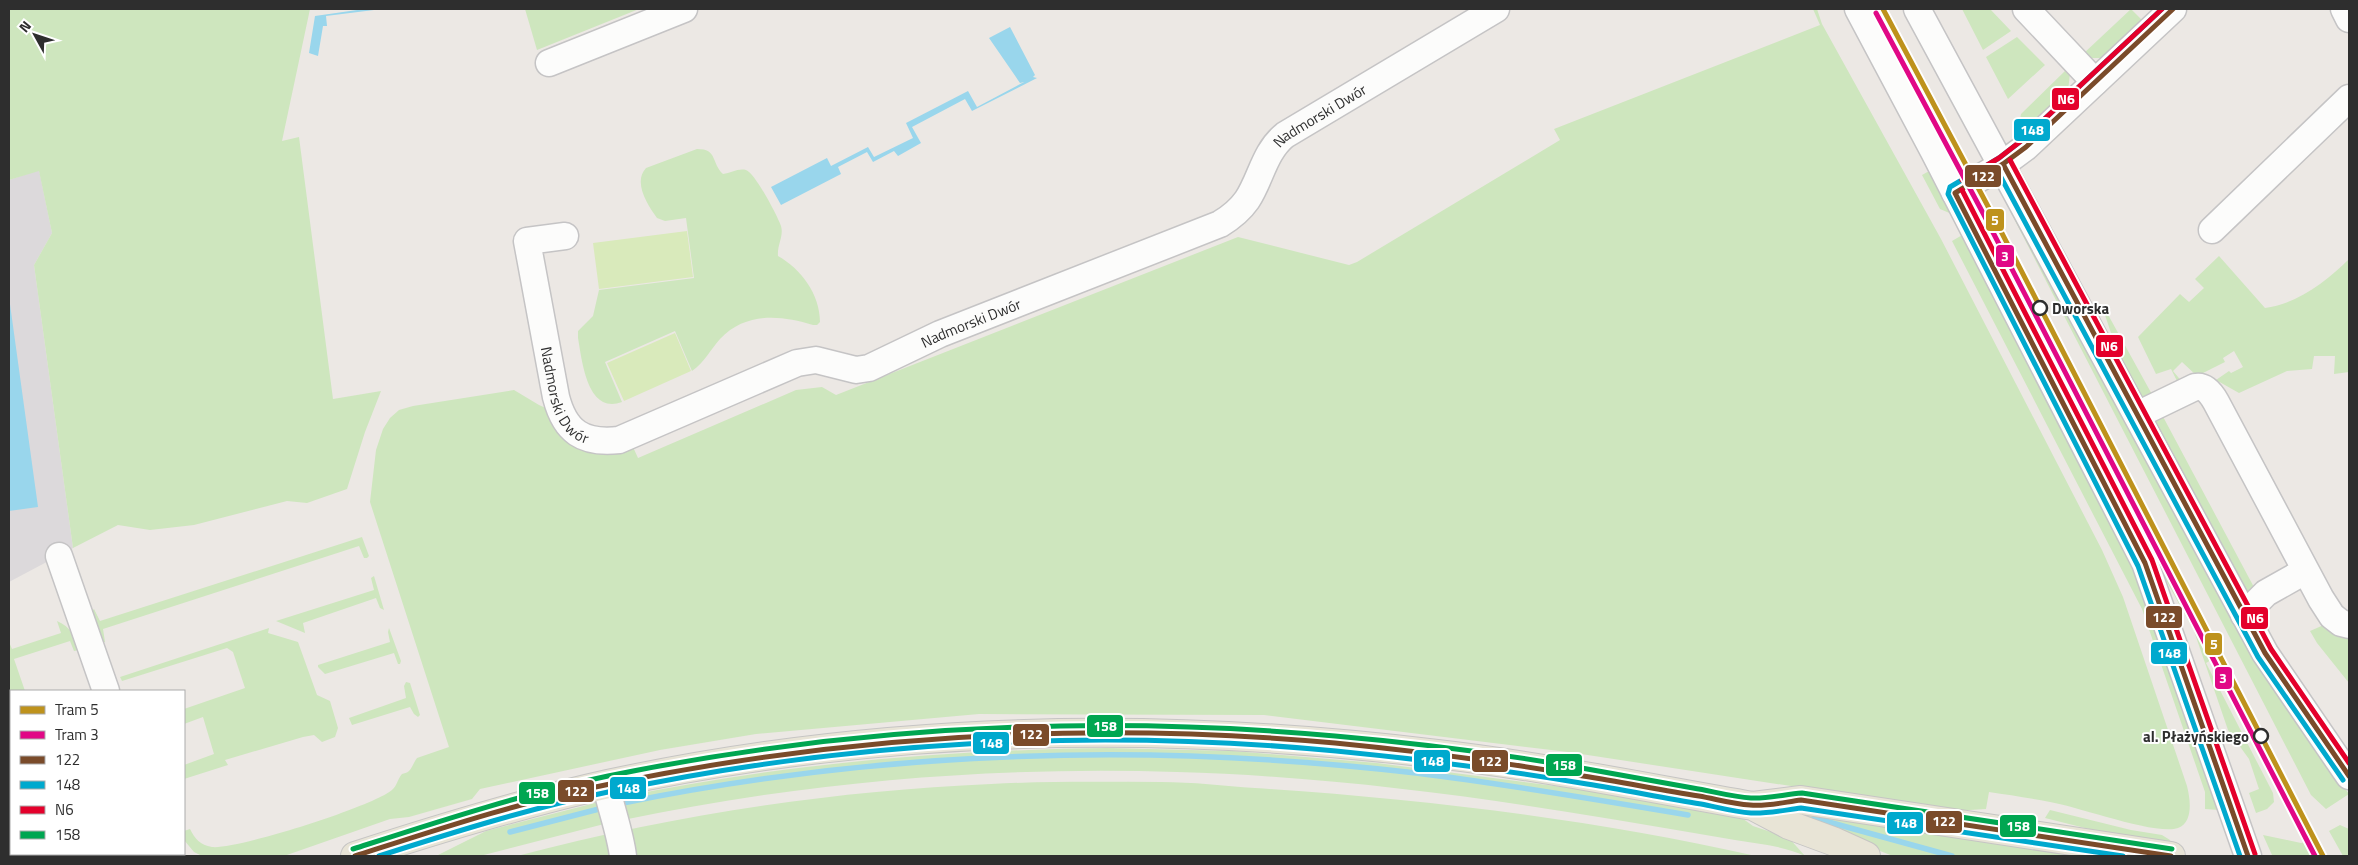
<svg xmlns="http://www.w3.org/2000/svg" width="2358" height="865" font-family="'Titillium Web',sans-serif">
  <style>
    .industrial { fill: #dcd9db }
    .green { fill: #cee6be }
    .pitch { fill: #d9eabb }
    .water { fill: #99d6ec }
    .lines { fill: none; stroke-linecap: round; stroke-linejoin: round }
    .stream { stroke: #99d6ec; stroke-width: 5.5 }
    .minor-casing { stroke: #c5c4c5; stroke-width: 29 }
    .major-casing { stroke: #c6c5c4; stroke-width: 30 }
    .minor { stroke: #fcfcfb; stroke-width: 26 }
    .major { stroke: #e8e4d6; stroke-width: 28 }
    .bus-1-casing { stroke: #fff; stroke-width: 9 }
    .bus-2-casing { stroke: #fff; stroke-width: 9 }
    .bus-3-casing { stroke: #fff; stroke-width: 9 }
    .bus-4-casing { stroke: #fff; stroke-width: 9 }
    .bus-1 { stroke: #7a4b2a; stroke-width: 5 }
    .bus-2 { stroke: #00a9ce; stroke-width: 5 }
    .bus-3 { stroke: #e4002b; stroke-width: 5 }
    .bus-4 { stroke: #00a651; stroke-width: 5 }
    .tram-1-casing { stroke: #fff; stroke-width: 9 }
    .tram-2-casing { stroke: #fff; stroke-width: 9 }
    .tram-1 { stroke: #be921c; stroke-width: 5 }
    .tram-2 { stroke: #e10886; stroke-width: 5 }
    .stop-dot { fill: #fff; stroke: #2e2e2e; stroke-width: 2.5 }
    .labels { text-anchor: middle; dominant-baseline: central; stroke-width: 4; stroke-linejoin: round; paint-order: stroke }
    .street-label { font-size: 15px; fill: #2e2e2e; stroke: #fff }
    .stop-label { font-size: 15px; font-weight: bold; fill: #2e2e2e; stroke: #fff; text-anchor: start }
    .line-badge { stroke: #fff; stroke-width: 2 }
    .badge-label { font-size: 14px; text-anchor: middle; font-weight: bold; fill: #fff }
  </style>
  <rect width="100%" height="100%" fill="#ece8e4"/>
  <path class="industrial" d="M39 170 52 233 34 265 73 548 9 582V180Z"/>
  <path class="green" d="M9 9H310L282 141 299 137 333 399 381 391 365 432 347 489 307 503 287 501 194 525 150 530 118 525 73 548 34 265 52 233 39 171 9 180Z
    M525 9H639L537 50Z
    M1813 9H1817L1822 24 1941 239 2102 550 2123 597 2187 786C2190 798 2194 822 2178 828 2157 836 2076 806 2050 802 2030 798 2009 795 1989 792L1986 809 1954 811 1568 752 1264 715 979 714 756 734 660 750 480 789 472 799 409 817 390 819 284 856H202L194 852 184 840V831L190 829C195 839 200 845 212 847 236 850 374 806 392 790 397 786 398 778 402 774 404 773 407 773 409 771 412 768 414 762 417 758L449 747 370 502 376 450 383 429 390 418 399 410 413 406 514 390 539 405 633 447 638 458 796 390 822 387 836 395 1238 237 1349 265 1357 262 1560 140 1554 129 1820 25Z
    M1869 9H1877L1947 139 1941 142Z
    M1962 9H1990L2011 31 1983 50Z
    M2131 9 2143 21 2102 58H2089L2083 54Z
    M2017 37 2045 65 2008 99 1986 57Z
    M2066 70 2070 73 2068 91 2027 132 2020 120 2021 114Z
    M697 149C718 149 711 163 723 174 731 173 738 168 746 170 755 173 777 215 781 226 784 236 777 245 778 256 801 269 820 294 820 322L817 325H813C780 315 746 312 720 339 710 350 705 362 692 371L675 331 605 362 622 402C587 415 582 360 578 338V331L593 316 599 290 694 278 686 218 665 221 657 218C647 204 633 182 646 168Z
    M1931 170 1954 215 1940 209 1922 175Z
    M2014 208 2295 720 2349 794 2326 809 2311 795 2010 211Z
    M1964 234 2130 558 2219 810 2205 809V792L2142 609 1952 241Z
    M2219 256 2265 308C2297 304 2327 281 2349 259V372L2334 374 2335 356H2314L2312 369 2287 371 2239 393 2216 380 2229 371 2231 373 2243 367 2234 351 2223 358 2225 362 2197 376 2182 362 2173 371 2183 383H2178L2171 369 2156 374 2138 337 2180 294 2189 302 2204 288 2195 279Z
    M2106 311 2154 398 2142 399 2117 351 2104 312Z
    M2044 325 2215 658 2206 663 2273 793 2274 802 2267 809 2256 813 2249 793 2259 789 2249 759 2228 730 2194 631 2155 560 2038 328Z
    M2160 411 2256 591 2249 600 2151 415Z
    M362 537 369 556 367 558H364L359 546 103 629 105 642H101L92 611 94 609 100 621Z
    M374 576 384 610 380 608 376 598 303 623 305 633 276 621 374 590 371 578Z
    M57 621C71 627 76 637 79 650L74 651 70 641 14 659 25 691H11V854H129L130 856H9V642L12 649 61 633Z
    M2326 624 2349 634V683L2317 643 2310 631Z
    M269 628 268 633 298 642 317 695 330 701 338 728 335 737 322 742 314 735 303 737 225 760 228 765 184 779V765L214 754 203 717 184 724V709L245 688 233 652 227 648 122 681 120 677Z
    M389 628 401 661 400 664H398L394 653 325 674 318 667V665L390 642 388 632Z
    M406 682 410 683 420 715 418 717 414 714 410 707 352 725 349 718 406 698 404 686Z
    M1107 748 1233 751 1377 763 1578 789 1742 818 1753 826 1789 838 1805 856C1784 846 1759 844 1735 840 1694 833 1653 826 1611 819 1468 795 1322 776 1177 772 991 766 804 782 623 820L618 798C780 764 942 750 1107 748Z
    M1161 782C1193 782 1224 786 1255 788 1424 799 1591 819 1756 856H517C672 815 831 791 991 784 1048 781 1104 782 1161 782Z
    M599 802 608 823 480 856 438 855 486 831Z
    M2050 810 2131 830 2162 835 2170 840 2171 845 2129 839 2045 818Z
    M1798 812 2091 856H1893L1800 820Z
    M2340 825 2349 829V856H2343L2329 831Z
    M2263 835 2301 843 2310 841 2318 856 2272 855Z"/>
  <path class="pitch" d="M687 231 693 277 599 289 593 243Z
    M675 333 691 371 624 401 607 363Z"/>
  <path class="water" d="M364 9H382L326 16 327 26H323L318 56 309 53 315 16Z
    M1010 27 1035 75 1033 77 1037 78 972 111 965 99 912 127 921 143 898 156 894 151 873 162 867 152 838 167 841 174 781 205 771 187 827 158 831 166 868 147 874 157 913 138 906 123 968 91 977 107 1024 82 1020 83 989 38Z
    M9 297 38 507 9 511Z"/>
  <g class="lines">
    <path class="stream" d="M623 803C883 750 1152 742 1416 773 1507 784 1598 800 1688 815
      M1814 818 1952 856
      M510 832 599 809"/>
    <defs>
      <g id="minor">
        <path d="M1858 9 1934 152 2145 563 2248 856"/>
        <path d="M1917 9 2265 653 2349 776"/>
        <path d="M2026 9 2095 82"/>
        <path d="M2344 9 2349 19"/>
        <path d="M549 63 684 9"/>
        <path d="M1955 193 2003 164 2026 147 2173 9"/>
        <path d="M2212 230 2349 98"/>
        <path id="s1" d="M565 236 527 241 556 397C565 432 583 444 619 440L797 363 816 360 856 370 869 368 940 334 1220 224C1230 218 1240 210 1247 200 1261 179 1264 152 1285 135L1496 9"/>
        <path d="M2137 415 2195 387C2205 385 2211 393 2216 402L2321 599 2332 616 2341 623 2349 625"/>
        <path d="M59 556 106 691"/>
        <path d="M2244 615 2266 593 2305 571"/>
        <path d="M606 785C611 809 620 832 623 856"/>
        <path d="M166 854 169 856"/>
      </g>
      <path id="major" d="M1753 806 1789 825 1835 842 1866 856
        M355 856C438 829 522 803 608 784 881 725 1160 720 1437 754 1542 766 1648 788 1753 806L1801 800 2171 856"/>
    </defs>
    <use href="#minor" class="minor-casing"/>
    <use href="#major" class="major-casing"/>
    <use href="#minor" class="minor"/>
    <use href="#major" class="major"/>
    <defs>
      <path id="bus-1" d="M2173 9 2026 147 2003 164 1955 193 2145 563 2248 856
        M2003 164 2265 653 2349 776
        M355 856C439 829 523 801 610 784 848 735 1093 721 1335 743 1418 751 1501 762 1583 776 1622 782 1660 790 1699 796 1716 799 1733 804 1750 805 1766 807 1785 802 1801 800L2171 856"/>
      <path id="bus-2" d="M2162 9 2021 141 1999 158 1950 187 1948 194 2138 566 2240 856
        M1996 168 2258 657 2343 780
        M379 856C454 832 531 808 608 792 846 741 1094 728 1336 751 1420 759 1503 770 1587 784 1625 790 1663 798 1701 804 1717 807 1734 812 1751 813 1767 814 1785 810 1801 808L2123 856"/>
      <path id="bus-3" d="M2010 160 2271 649 2349 763
        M1962 180 1999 158 2021 141 2162 9
        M1962 190 2152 560 2255 854"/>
      <path id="bus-4" d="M353 849C437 822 522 794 608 776 847 727 1092 714 1335 736 1416 743 1496 753 1576 767 1615 774 1654 781 1693 788 1712 791 1732 797 1751 798 1767 799 1786 794 1802 793L2172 849"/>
    </defs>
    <use href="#bus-1" class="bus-1-casing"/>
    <use href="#bus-2" class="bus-2-casing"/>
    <use href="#bus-3" class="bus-3-casing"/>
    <use href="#bus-4" class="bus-4-casing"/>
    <use href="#bus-1" class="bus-1"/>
    <use href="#bus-2" class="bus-2"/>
    <use href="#bus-3" class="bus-3"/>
    <use href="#bus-4" class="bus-4"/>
    <defs>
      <path id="tram-1" d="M1883 9 1991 212 2323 856"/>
      <path id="tram-2" d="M1876 13 1984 215 2315 856"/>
    </defs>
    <use href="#tram-1" class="tram-1-casing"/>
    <use href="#tram-2" class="tram-2-casing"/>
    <use href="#tram-1" class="tram-1"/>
    <use href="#tram-2" class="tram-2"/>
  </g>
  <g class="stop-dot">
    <circle cx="2040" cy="308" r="7"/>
    <circle cx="2261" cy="736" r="7"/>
  </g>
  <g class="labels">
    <g class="street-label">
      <text stroke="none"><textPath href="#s1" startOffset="1082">Nadmorski Dwór</textPath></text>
      <text stroke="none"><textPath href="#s1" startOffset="662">Nadmorski Dwór</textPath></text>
      <text stroke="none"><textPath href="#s1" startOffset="199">Nadmorski Dwór</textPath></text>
    </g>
    <g class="stop-label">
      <text x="2052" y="308">Dworska</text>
      <text x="2249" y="736" text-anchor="end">al. Płażyńskiego</text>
    </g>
  </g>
  <g class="line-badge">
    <rect x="2051" y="87" width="29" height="24" rx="5" fill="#e4002b"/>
    <rect x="2013" y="118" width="38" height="24" rx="5" fill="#00a9ce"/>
    <rect x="1964" y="164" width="38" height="24" rx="5" fill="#7a4b2a"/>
    <rect x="1985" y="208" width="20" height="24" rx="5" fill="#be921c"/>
    <rect x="1995" y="244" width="20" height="24" rx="5" fill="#e10886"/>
    <rect x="2095" y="334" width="29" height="24" rx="5" fill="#e4002b"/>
    <rect x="2145" y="605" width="38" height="24" rx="5" fill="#7a4b2a"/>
    <rect x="2240" y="606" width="29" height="24" rx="5" fill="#e4002b"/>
    <rect x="2204" y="632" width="19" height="24" rx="5" fill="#be921c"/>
    <rect x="2150" y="641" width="38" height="24" rx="5" fill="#00a9ce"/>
    <rect x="2214" y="666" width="19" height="24" rx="5" fill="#e10886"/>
    <rect x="1086" y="714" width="38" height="24" rx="5" fill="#00a651"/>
    <rect x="1012" y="723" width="38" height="24" rx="5" fill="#7a4b2a"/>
    <rect x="972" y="731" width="38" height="24" rx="5" fill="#00a9ce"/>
    <rect x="1471" y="749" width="38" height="24" rx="5" fill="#7a4b2a"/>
    <rect x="1413" y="749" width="38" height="24" rx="5" fill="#00a9ce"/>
    <rect x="1545" y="753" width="38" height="24" rx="5" fill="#00a651"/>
    <rect x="609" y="776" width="38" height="24" rx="5" fill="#00a9ce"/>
    <rect x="557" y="779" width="38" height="24" rx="5" fill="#7a4b2a"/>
    <rect x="518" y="781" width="38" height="24" rx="5" fill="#00a651"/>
    <rect x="1925" y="810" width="38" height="24" rx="5" fill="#7a4b2a"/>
    <rect x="1886" y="811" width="38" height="24" rx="5" fill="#00a9ce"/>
    <rect x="1999" y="814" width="38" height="24" rx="5" fill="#00a651"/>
  </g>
  <g class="badge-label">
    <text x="2066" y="104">N6</text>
    <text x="2032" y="135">148</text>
    <text x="1983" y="181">122</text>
    <text x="1995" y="225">5</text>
    <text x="2005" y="261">3</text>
    <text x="2109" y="351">N6</text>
    <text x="2164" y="622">122</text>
    <text x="2255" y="623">N6</text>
    <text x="2214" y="649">5</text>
    <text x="2169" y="658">148</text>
    <text x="2223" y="683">3</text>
    <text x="1105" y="731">158</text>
    <text x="1031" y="739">122</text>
    <text x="991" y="748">148</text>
    <text x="1490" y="766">122</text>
    <text x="1432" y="766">148</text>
    <text x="1564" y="770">158</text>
    <text x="628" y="793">148</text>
    <text x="576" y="796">122</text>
    <text x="537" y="798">158</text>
    <text x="1944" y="826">122</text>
    <text x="1905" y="828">148</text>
    <text x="2018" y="831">158</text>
  </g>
  <rect width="2358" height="865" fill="none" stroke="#2e2e2e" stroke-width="20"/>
  <rect x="10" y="690" width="175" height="165" fill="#ffffff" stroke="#ababab"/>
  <rect x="20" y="706" width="25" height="8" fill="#be921c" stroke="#ababab"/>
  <text x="55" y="715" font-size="15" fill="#2e2e2e">Tram 5</text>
  <rect x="20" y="731" width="25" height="8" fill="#e10886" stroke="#ababab"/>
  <text x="55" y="740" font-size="15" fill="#2e2e2e">Tram 3</text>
  <rect x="20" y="756" width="25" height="8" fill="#7a4b2a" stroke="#ababab"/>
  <text x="55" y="765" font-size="15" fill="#2e2e2e">122</text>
  <rect x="20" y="781" width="25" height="8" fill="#00a9ce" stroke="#ababab"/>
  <text x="55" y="790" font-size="15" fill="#2e2e2e">148</text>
  <rect x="20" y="806" width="25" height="8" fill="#e4002b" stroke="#ababab"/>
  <text x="55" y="815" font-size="15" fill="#2e2e2e">N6</text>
  <rect x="20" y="831" width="25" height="8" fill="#00a651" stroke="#ababab"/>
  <text x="55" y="840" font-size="15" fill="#2e2e2e">158</text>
  <g transform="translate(35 35) rotate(310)" stroke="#ffffff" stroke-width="4" paint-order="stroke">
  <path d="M0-4L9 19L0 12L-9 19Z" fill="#2e2e2e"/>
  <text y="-8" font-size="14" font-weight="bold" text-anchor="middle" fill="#2e2e2e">N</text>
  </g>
</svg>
